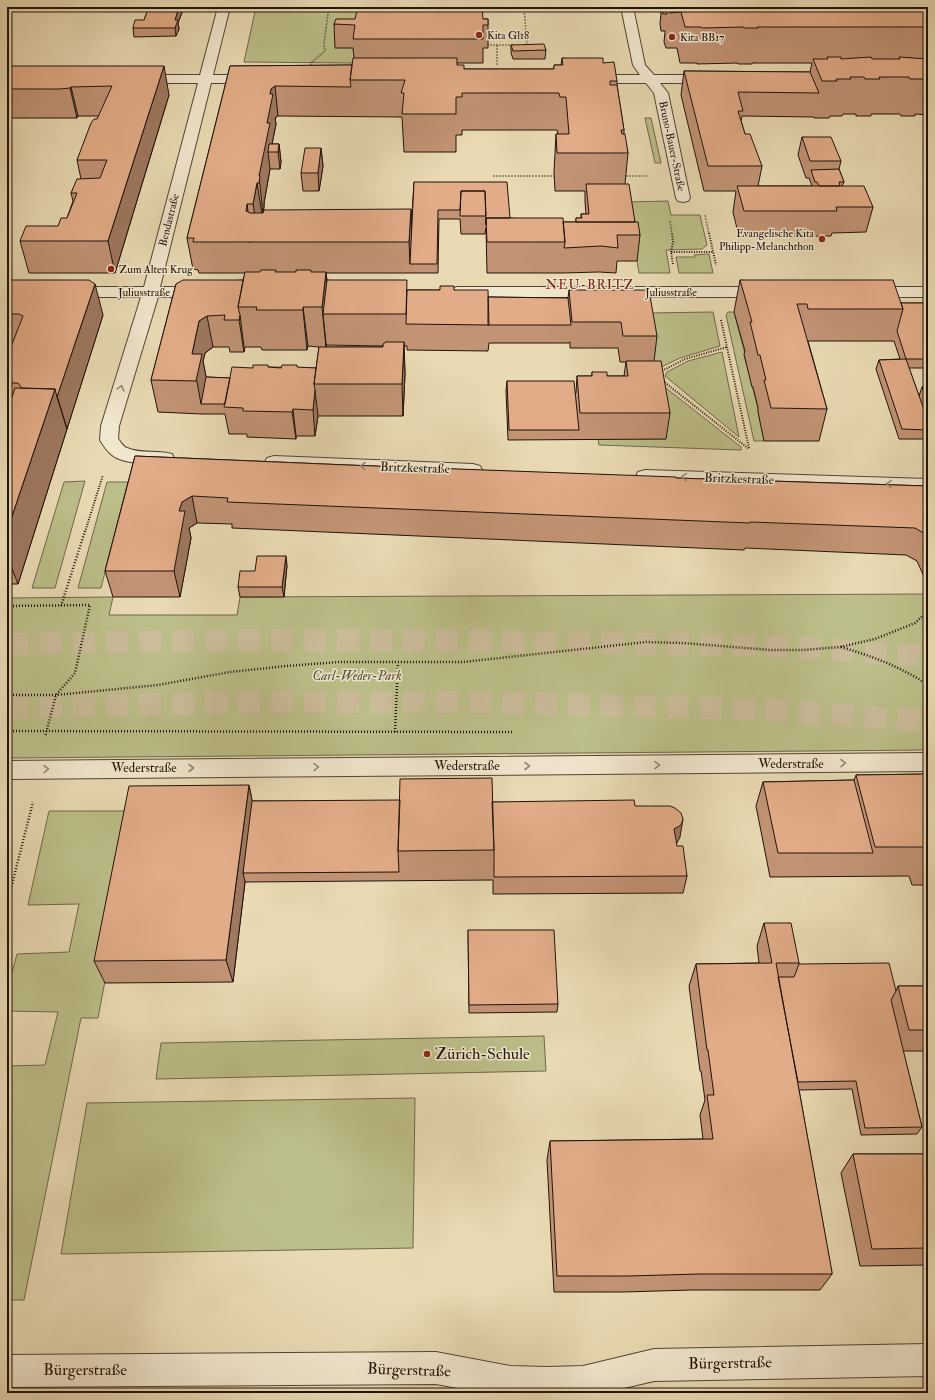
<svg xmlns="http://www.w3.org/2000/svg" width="935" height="1400" font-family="'IM FELL Double Pica',serif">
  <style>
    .green { fill: #bcbe89; stroke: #6e684a }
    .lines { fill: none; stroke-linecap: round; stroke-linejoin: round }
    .motorway-tunnel { stroke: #cbbc9a; stroke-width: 22; stroke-dasharray: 22 11; stroke-linecap: butt }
    .minor-casing { stroke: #524535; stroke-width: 2 }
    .path-far2 { stroke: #20130b; stroke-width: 1.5; stroke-dasharray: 0.5 1; stroke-linecap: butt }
    .path-far1 { stroke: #20130b; stroke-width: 2; stroke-dasharray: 1 1.5; stroke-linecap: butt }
    .path { stroke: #20130b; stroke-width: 2.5; stroke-dasharray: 1 2; stroke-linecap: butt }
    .minor { fill: #f1e7ce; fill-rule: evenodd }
    .wall { fill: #c29475; stroke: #20130b; fill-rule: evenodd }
    .shaded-wall { fill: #9e785f; stroke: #20130b }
    .building { fill: #e2ac88; stroke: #20130b }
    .oneway { stroke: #938876 }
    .poi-dot { fill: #8f2418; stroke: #f1e7ce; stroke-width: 1.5 }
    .labels { text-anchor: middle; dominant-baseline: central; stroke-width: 3; stroke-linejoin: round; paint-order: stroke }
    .far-poi-label { font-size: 11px; fill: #20130b; stroke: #f1e7ce; text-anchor: start }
    .far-street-label { font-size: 11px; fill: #20130b; stroke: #f1e7ce }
    .far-quarter-label { font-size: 13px; letter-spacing: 1px; fill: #7a1f14; stroke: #f1e7ce }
    .street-label { font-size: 13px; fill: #20130b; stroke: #f1e7ce }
    .park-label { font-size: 13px; font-style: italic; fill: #574f37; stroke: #f1e7ce }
    .near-poi-label { font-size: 16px; fill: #20130b; stroke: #f1e7ce; text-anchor: start }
    .near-street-label { font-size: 16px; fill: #20130b; stroke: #f1e7ce }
  </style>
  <rect width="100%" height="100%" fill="#e9dab3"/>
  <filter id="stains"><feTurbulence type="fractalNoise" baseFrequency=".005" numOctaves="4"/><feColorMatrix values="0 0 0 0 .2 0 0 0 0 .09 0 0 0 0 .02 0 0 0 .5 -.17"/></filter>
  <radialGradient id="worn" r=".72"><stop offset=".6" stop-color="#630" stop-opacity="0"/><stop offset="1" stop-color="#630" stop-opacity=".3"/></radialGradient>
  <path class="green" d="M256 7H362L360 28 335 47 356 48 354 63 244 62Z
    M464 7H595L596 11H464Z
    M645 118H651L661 163H655Z
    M668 201 671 215H700L707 245 702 249 666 250 670 273H639L627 202Z
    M709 254 713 273H679L676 257H695L694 255Z
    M713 312 720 346 680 358 655 370 646 313Z
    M728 312H734L745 354 744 355 759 412H758L764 441H754L726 315Z
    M722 352 739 437 665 376 667 372 688 361Z
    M657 381 741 447V450L599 445 598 439H666Z
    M85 481 55 588H32L64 482Z
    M107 482H128L101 588H78Z
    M928 594V750L7 758V598L113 597 109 615H237L240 597Z
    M49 811H137L98 1018H81L24 1300H7V1066L45 1065 58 1012 7 1011V992L17 954 69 952 79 904 28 905Z
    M544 1036 546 1071 156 1079 161 1043Z
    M415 1098 413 1248 61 1254 87 1103Z"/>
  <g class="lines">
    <path class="motorway-tunnel" d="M7 644 248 640 478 641 772 646 928 656
      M7 708 241 702H483L769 710 928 721"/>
    <defs>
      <path id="minor" d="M218 7H230L213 75H257L262 76 264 79 262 82 257 83H211L160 287H203L209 289 211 292 209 295 203 297H158L119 426 118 439C121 442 123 447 127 448 140 454 158 450 172 454L174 458 172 462C159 466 122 464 112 455 107 451 103 445 100 440L101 426 141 297H7V287H144L198 83H137L132 82 130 79 132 76 137 75H200Z
        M621 7H633L645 65 654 75H713L718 76 720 79 718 82 713 83H660L668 93 690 198 688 201 683 202 678 201 676 198 654 93 646 83H587L582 82 580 79 582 76 587 75H640L633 65Z
        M457 287H767L773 289 775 292 773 295 767 297H457L451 295 449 292 451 289Z
        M867 287H928V297H867L861 295 859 292 861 289Z
        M274 456 473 464 480 466 482 470 480 474 473 476 274 468 267 466 265 462 267 458Z
        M645 470 928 479V491L645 482 638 480 636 476 638 472Z
        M928 753V771L7 779V761Z
        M928 1344V1376L654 1381 603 1393H484L436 1384 7 1387V1355L436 1352 510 1366 548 1367 583 1366 654 1349Z"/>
    </defs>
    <use href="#minor" class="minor-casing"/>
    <path class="path-far2" d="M524 7 527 45H524
      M487 45H513
      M497 45V65
      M310 69 311 63 325 51 324 43 329 7
      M493 176H554
      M623 176H648
      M705 215 709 234
      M670 221 672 234"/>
    <path class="path-far1" d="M709 233 716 265
      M671 252 673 242 672 233
      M673 264 671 252H713
      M721 320 749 448
      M660 372 685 359 727 347
      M663 381 749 449
      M85 532 103 475"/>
    <path class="path" d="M7 606 90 605 75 673 56 695 45 737
      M61 606 85 531
      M841 647C872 656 901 667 928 685
      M7 695H56L158 685 230 672 286 666 339 662H463L646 642 683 643 771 650H803L840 647 875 639 915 623 928 611
      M7 731 514 732
      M395 732 398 663
      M7 904 33 802"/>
    <use href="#minor" class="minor"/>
  </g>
  <path class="wall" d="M149 7H184L178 23 179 29 176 36 134 37 133 28 144 20Z
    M259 7H268L267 11H259Z
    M659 7H714L715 10H726V9L808 8V7L914 8V7H928V115L915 114V116H901L900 114H871V116H856V114H843L842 116H830L829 118H814V117L742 116 741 121 745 134 762 166 758 186H812L809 178H806L798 155 802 137 841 161 839 169 844 182 842 186 873 207 866 232 832 233 831 236 739 237 733 212 736 191H704L681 95 684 71 810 72 812 63H752V64H738V63L697 64V63H680L677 48H666L664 42 665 32V31H661L660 24 661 14Z
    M483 19H488V48H483V63H457V65L464 69H554V65H561L562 58 603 63 617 81V85L624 130V134L628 153 625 184 635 222 640 235 637 261H617L616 273 599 272 563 273H487L486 228 485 234H461L460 219H439L438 273H326L327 280 408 290H454L488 297 568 298 569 290 657 336 654 361 670 413 666 439 508 440 506 391 507 381 576 393 577 376H592V372L607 376H624L626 362H620L618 348H570V342L569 343H489L488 351 407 350V346H404L405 374 403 416H318L315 436H296V439L247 437V434H229L225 414H202L158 412 151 380 176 284 243 280 245 273H199L198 270 193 269 187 238 230 66 352 65 354 58 353 48H335L334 24ZM278 116 402 117 404 152H456V135H462V130H557L558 134H556L554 172 555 191H585V202L586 214H581V218H576V222H563L510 218 414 182 411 231 263 213 264 207V203L270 169H280L281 162 279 144H272L276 124 275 118ZM326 344V345L383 346V347H326ZM308 346 319 347 316 368 268 367 230 378 206 377 203 361 205 353 213 347H229L230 352H244L245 347H261L262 350H307Z
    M511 45 546 50 545 59H513L511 53Z
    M7 66 169 95 115 273H29L20 241 58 226 67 218 73 201 71 193 81 179 77 160 99 116H78L77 118H7Z
    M321 148 323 166 319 191H303L301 173Z
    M7 280 103 315 18 584H7V357L11 346H7Z
    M740 280 901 303H928V368H909L919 396 922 387H928V440V439H899L876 369 879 360 900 359 894 341H808L827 409 819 441H764L758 412V408L753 387H752L744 354 745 351 734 312Z
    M135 456 348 465 676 478 928 486V586L917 561 906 555 745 548 744 550 232 528V524L197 523 189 528 191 538 180 597H113L105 571Z
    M287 565 284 597H240L238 587 255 571Z
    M928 774V885H912L909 876 770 877 756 806 763 782 854 780 856 775Z
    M249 785 252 801 492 802 635 806 680 837 676 843 687 876 683 893 493 894V880L245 882 233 982 105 983 94 961Z
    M764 923 799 963V964L896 991 898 986H928V1051H903L922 1127 917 1134 861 1135 852 1089 799 1090 832 1274 820 1290H692L623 1292H554L547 1160 550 1141 703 1139 700 1115 705 1100 701 1071H700L689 986 696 964 759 963 757 946Z
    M468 930 558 1004 557 1012 469 1013Z
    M853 1154H928V1265L860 1266 841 1173Z"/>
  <path class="shaded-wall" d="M179 7H184L178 23 179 29 176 36 175 28V20Z
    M164 66 169 95 115 273 108 241Z
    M275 86 278 116 275 118 276 124 272 144 268 152 270 169 264 203V207L263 214 259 176 267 123 270 94 271 89Z
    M71 87 78 116 77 118 70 88Z
    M279 144 281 162 280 169 278 152Z
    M321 148 323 166 319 191 318 173Z
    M257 183 262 214 258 235 253 204Z
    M247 204 251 235 250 243 246 211Z
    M411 209 412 240 410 264 409 242Z
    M326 272 330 312 323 314 326 344V347L322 307Z
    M95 284 103 315 67 429 57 397Z
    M303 307 308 346 307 350 303 310Z
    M240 315 244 347V352L239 320Z
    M207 316 213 347 205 353 203 361 208 387 201 404 192 354 199 321Z
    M404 342 405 374 403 416 402 384Z
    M55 389 67 429 18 584 7 556V531Z
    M315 390 318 416 315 436 313 410Z
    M293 409 296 436V439L292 412Z
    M192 496 197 523 189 528 191 538 180 597 174 571 179 511 182 502Z
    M286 556 287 565 284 597 282 587Z
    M249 785 254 810 243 873 245 882 233 982 226 960Z
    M683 819 680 837 677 843 671 846 674 829Z"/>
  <path class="building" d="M149 7H179L175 20H178L175 28H133L135 20H144Z
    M358 7H482L483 19H488V25H483V39H353L355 25 334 24 336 19H355Z
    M665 7H667V14H663L662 8H665Z
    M668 7H714L715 10H726V9L864 7 928 8V27H757L758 28H744V27L702 28 701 27H685L681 12 670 13Z
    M813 7H836V8H814Z
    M544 44 546 50 513 51 511 45Z
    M827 57H841V59L871 57 872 59H900L899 57 928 59V77H924L925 79H910L909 77H879L880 79H865L864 77H850L851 79H836L837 81H822L813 59H828Z
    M353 58H457V65H464V69H554V65H563L562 58H603V63L614 62 617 81H610V85H617L624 130H621L622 134H625L628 153H557L556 134H569L566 97H560L559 93H462V97H456V114H402L404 93H401L405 80H350Z
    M352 65 350 80 351 87 275 86 271 89 270 94H273L267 123H270L259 176H260L259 183H257L253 204H247L246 211 249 212V213H263L264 210 411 209 409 242H193L194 238H187L230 66Z
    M7 66H164L108 241H20L26 226H58L61 218H67L77 193H71L77 179 100 178 107 160H77L91 123 94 119H97L112 86 71 87 70 88 60 89H7Z
    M684 71 810 72 819 93 738 92 743 111H738L745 134H750L762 166H708Z
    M802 137H831L841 161H810Z
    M269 144H279L278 152H268Z
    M305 148H321L318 173H301Z
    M839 169 844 182H839L840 186H819L817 182H815L811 170Z
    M414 182H507L510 218H486V225L485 191H461L460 210H438L437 264H410Z
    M586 184H629L635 222H576V218H582L581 214H589Z
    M737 186H864L873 207H836L837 211H744Z
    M461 191H485L486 216H460Z
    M486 218H563L565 242H487Z
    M563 222H638L640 235H617L618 248 601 246 564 248 565 242Z
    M261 270H276L275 272H296V270H311V272H326L322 307H303V310H256L257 307H238L245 272H260Z
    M7 280H89L95 284 57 397 55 389 21 388V387L18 383H7V357L23 316 19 314H7Z
    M183 280H243L238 307 240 315 239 320H224L225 315 207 316 199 321 192 354H202L196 381 151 380 176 284Z
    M327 280H407L406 314H323Z
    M740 280H893L903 309H808L807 304H797L827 409 771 408 764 380H766L760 355H758L750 322H752Z
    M440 286H454V290H488L489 325 406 324 407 290H440Z
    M569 290H649L657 336H623L621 322H572Z
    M488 297 568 298 571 325H488Z
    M901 303H928V359H906L897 331 903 309Z
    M386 342H404L402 384H314L319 347H383V344Z
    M906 359 928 421V430L902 429 879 360Z
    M626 361H661L670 413H580L577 376H592V372H607V376H628Z
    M253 365H268V367L281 368 282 365H297V367L316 368 314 384 315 390 313 410 293 409 292 412 243 411V408L224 407 232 367 253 368Z
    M206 377 230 378 225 404H201Z
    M507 381H574L579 430H509Z
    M922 387H928V403Z
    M15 388 55 389 7 531V409H8Z
    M135 456 348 465 676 477V478L928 486V537L927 535 915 528 750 522V523L227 502 228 498 192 496 182 502 179 511H185L174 571H105Z
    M257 556H286L282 587H238L240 571H255Z
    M928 774V856H926L923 847H875L856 775Z
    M492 778 494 850 398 851 400 779Z
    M854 780 873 853H778L763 782Z
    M249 785 226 960 94 961 129 786Z
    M400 800 398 851 399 872 243 873 252 801Z
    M634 800 635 806H670L675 808 681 813 683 819 681 825 674 829 677 846H683L687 876 494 877V850L492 802Z
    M764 923H791L799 963H776L832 1272V1274H699L628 1276H557L550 1141 713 1139 707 1095H714L708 1050H707L696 964 772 963Z
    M468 930H554L558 1004 469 1005Z
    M889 963 896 991 891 1000 922 1127 865 1128 856 1081 798 1082 778 977H794L799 964Z
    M898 986H928V1030H909Z
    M853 1154H928V1248L872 1249Z"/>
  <defs><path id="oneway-chevron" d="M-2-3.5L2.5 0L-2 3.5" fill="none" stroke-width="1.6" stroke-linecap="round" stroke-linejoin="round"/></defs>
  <g class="oneway">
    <use href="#oneway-chevron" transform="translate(121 388) rotate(-73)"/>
    <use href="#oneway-chevron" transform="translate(363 466) rotate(-178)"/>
    <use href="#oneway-chevron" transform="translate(684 477) rotate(-178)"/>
    <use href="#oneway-chevron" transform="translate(889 484) rotate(-178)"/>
    <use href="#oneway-chevron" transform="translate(843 763) rotate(-1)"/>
    <use href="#oneway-chevron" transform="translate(657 765) rotate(-1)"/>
    <use href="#oneway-chevron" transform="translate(527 766)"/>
    <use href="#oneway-chevron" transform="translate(316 767) rotate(-1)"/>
    <use href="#oneway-chevron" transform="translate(191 768)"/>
    <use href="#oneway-chevron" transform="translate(46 769) rotate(-1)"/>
  </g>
  <g class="poi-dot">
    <circle cx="479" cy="35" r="4"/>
    <circle cx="672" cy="37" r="4"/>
    <circle cx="822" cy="239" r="4"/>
    <circle cx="111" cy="269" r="4"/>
    <circle cx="427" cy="1054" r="4"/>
  </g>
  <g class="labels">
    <g class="far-poi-label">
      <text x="487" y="35">Kita Gl18</text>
      <text x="680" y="37">Kita BB17</text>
      <text x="814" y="233" text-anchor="end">Evangelische Kita<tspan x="814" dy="13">Philipp-Melanchthon</tspan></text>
      <text x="119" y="269">Zum Alten Krug</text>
    </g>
    <g class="far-street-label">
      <text transform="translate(672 146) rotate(78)">Bruno-Bauer-Straße</text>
      <text transform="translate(169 220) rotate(-76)">Bendastraße</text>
      <text x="144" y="292">Juliusstraße</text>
      <text x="671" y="292">Juliusstraße</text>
    </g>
    <g class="far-quarter-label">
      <text x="590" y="285">NEU-BRITZ</text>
    </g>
    <g class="street-label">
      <text transform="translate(415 468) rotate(2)">Britzkestraße</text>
      <text transform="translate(739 479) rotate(2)">Britzkestraße</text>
      <text x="791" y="764">Wederstraße</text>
      <text x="467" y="766">Wederstraße</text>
      <text x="144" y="768">Wederstraße</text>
    </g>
    <g class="park-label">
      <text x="357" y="676">Carl-Weder-Park</text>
    </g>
    <g class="near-poi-label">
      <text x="435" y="1054">Zürich-Schule</text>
    </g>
    <g class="near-street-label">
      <text transform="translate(730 1363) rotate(-1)">Bürgerstraße</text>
      <text x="85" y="1370">Bürgerstraße</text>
      <text transform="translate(409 1370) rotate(2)">Bürgerstraße</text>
    </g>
  </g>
  <rect width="935" height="1400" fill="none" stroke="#e9dab3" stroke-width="24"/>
  <rect x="8" y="8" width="919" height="1384" fill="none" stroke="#20130b" stroke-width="2"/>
  <rect x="12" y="12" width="911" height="1376" fill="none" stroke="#20130b"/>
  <rect width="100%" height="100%" filter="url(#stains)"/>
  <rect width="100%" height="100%" fill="url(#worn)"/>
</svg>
